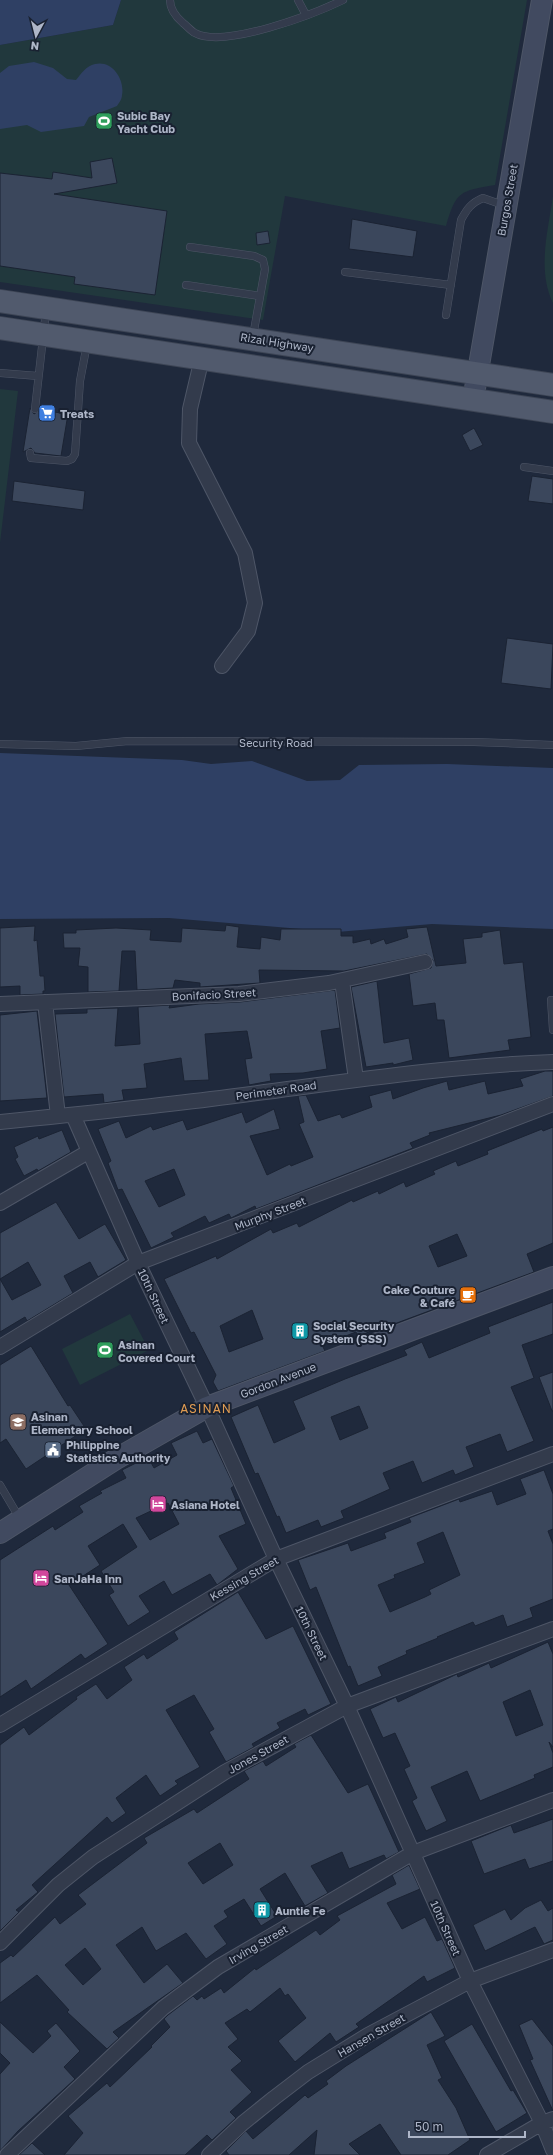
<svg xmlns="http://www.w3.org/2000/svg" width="553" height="2155" font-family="'Golos Text',sans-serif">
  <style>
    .green { fill: #21383d }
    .water { fill: #2f4064 }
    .building { fill: #3b475c; stroke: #1b2333; fill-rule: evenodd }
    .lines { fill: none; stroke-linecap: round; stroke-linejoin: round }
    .lane-casing { stroke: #4e5667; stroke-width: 8 }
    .street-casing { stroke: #4e5667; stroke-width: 16 }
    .secondary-casing { stroke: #4e5667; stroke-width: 22 }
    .primary-casing { stroke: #3d4555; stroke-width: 24 }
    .lane { stroke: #333b4c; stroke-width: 7 }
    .street { stroke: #333b4c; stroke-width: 14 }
    .secondary { stroke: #414a60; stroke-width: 20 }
    .primary { stroke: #515a6d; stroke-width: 22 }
    .labels { text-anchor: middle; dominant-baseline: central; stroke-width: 4; stroke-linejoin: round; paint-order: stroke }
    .poi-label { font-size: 11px; font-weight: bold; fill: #aeb6c8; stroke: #192131; text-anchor: start }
    .street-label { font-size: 11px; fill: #aeb6c8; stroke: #192131 }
    .neighbourhood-label { font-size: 12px; letter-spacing: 1px; fill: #df9b52; stroke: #192131 }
  </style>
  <rect width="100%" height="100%" fill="#1f293c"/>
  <path class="green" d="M121 0H527L495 185C460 191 456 191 446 226L285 196 263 320 0 282V45L113 25Z
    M553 196V303C537 270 548 231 553 196Z
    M0 389 18 391 0 543Z
    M130 1314 149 1350 80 1385 62 1349Z"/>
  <path class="water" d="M0 0H121L113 25 0 45Z
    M34 62 53 68 67 79 76 80C81 74 86 66 95 64 112 60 125 79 122 95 122 99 119 103 117 106L89 117 84 126 41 132 27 125 0 129V73L9 66Z
    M0 753 182 760 211 764 252 761 307 781 340 780 359 765 447 764 553 768V929L432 924 337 932 169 918 0 919Z"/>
  <path class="building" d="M112 158 117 183 54 194 167 211 155 295 74 284 75 277 0 266V173L52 179 53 172 92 178 90 162Z
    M352 219 417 231 413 257 349 249Z
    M268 231 270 243 257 245 256 233Z
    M30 408 34 414 40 410 68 414 61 456 35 453 31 448 23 452Z
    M474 428 483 445 470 451 462 435Z
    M532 476 553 479V504L528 501Z
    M14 481 85 491 83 510 12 501Z
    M507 638 553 644 551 689 501 683Z
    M226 925 239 927 237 947 260 949 261 937 280 940 281 929H341V936H353V943L370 939 371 944 384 939 386 944 408 937 406 929 427 927 436 966 466 963 463 939 482 937V933L500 930 504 964 523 962 531 1037 508 1040 510 1050 449 1058 444 1020H437L435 1003 413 1006 409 974 431 968 433 960 427 954 344 971 259 970 260 983 200 987V983L175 980 173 988 137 990 135 951H122L119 991 88 992V967L78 966 80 948H64L63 933H76V930L116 928 151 930 150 940 181 942 182 928 225 931Z
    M35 926 34 941 37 940 40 976H44L45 991H43V994L20 995V986L0 987V928Z
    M377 981 384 1043 409 1038 413 1060 393 1065V1063L366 1067 351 987Z
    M335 990 340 1028 321 1031 327 1069 303 1073 270 1074 271 1081 249 1085 245 1059 252 1058 247 1031 205 1034 209 1080 184 1081 181 1058 144 1064 147 1088 122 1090 124 1100 104 1103 103 1094 64 1097 55 1014 87 1013V1009L118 1008 115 1046 140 1044 138 1007 170 1005 169 1008 199 1004 240 1002Z
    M37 1011 47 1098 0 1101V1015Z
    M545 1071H553V1096L501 1115 429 1133 430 1135 410 1143 413 1148 256 1209 255 1206 231 1218 229 1214 209 1223 205 1216 171 1233 174 1237 151 1248 122 1189 118 1190 108 1163 111 1161 98 1129 119 1121 126 1138 151 1126 153 1130 183 1120 187 1130 242 1112 246 1123 274 1109 280 1129 250 1136 267 1175 290 1164 291 1166 313 1157 299 1124 304 1122 298 1096 306 1095 318 1121 340 1114 342 1118 372 1107 369 1096 391 1090 393 1099 423 1088 447 1081 449 1090 485 1081 488 1094 523 1086 520 1079ZM174 1169 185 1195 159 1207 145 1181Z
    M553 1127V1243L527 1254 534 1272 378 1330 377 1328 358 1337 356 1332 322 1345 325 1351 218 1391 213 1382 216 1375 194 1332 191 1333 164 1279 216 1256 217 1259 271 1229 273 1233 297 1223 299 1227 352 1200 353 1202 378 1191 379 1194 404 1182 406 1187 435 1174 433 1171 456 1161 458 1166 488 1154 487 1151 542 1129 543 1131ZM457 1234 467 1256 438 1267 429 1246ZM252 1310 263 1339 229 1352 220 1326Z
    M62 1130 71 1152 38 1171 37 1169 24 1176 15 1159 18 1157 14 1147 38 1136 39 1139Z
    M56 1202 79 1239 105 1224 126 1260 98 1277 90 1262 64 1276 73 1293 27 1321 25 1317 0 1332V1233ZM28 1262 41 1285 12 1300 0 1279Z
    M553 1302V1334L522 1345 534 1378 511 1387 534 1441 507 1452 500 1434 466 1447 474 1467 455 1475 453 1470 422 1483 413 1461 383 1473 390 1489 341 1511 344 1518 321 1527 318 1520 286 1533 279 1516 277 1517 258 1473 255 1474 231 1417 258 1405 274 1443 305 1429 293 1401 345 1379 407 1355 404 1350 422 1342 429 1358 490 1333 488 1327ZM359 1406 368 1428 340 1440 331 1417Z
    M31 1346 68 1406 70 1405 86 1429 26 1469 6 1439 0 1443V1365Z
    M553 1372V1411H552L539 1377Z
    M197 1431 203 1443 212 1439 234 1486 231 1488 246 1524 219 1536 238 1569 217 1585 210 1574 172 1595 164 1581 139 1596 150 1612 128 1626 109 1595 114 1592 101 1571 137 1547 123 1524 88 1546 100 1565 69 1585 108 1644 85 1659 81 1654 31 1689 26 1680 0 1697V1560L53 1526 55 1530 83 1512 79 1506 102 1493 100 1491 126 1478 122 1470 148 1457 154 1468 177 1455 171 1443ZM168 1503 179 1524 150 1540 136 1518Z
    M544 1470 553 1494V1529L548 1531 553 1544V1599L530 1608 533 1617 507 1627 503 1615 475 1626 473 1622 437 1637 438 1638 406 1651 407 1654 378 1667 382 1676 358 1686 350 1666 348 1667 316 1587 310 1590 298 1560 348 1543 351 1551 386 1538 384 1533 411 1522 409 1518 459 1499 460 1502 492 1491 497 1505 526 1494 520 1479ZM443 1532 460 1575 429 1590 431 1594 425 1597 390 1612 378 1585 395 1578 394 1575 425 1563 417 1543Z
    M238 1592 266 1639 293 1626 331 1704 308 1715 305 1709 277 1723 280 1728 252 1744 254 1747 226 1762 209 1732 214 1729 194 1695 166 1710 200 1767 175 1781 178 1784 160 1796 146 1775 116 1798 126 1813 112 1823 107 1817 32 1885 38 1892 16 1910 19 1912 0 1931V1745L24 1727 29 1735 77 1699 76 1697 96 1684 107 1699 132 1680 124 1667 144 1654 147 1659 178 1639 174 1632Z
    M548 1642 553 1654V1747L549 1742 553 1753V1767L534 1775 535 1778 480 1801 467 1771 431 1787 447 1821 426 1831 412 1801 417 1798 404 1769 410 1766 395 1733 383 1738 370 1709 396 1697 398 1702 457 1674 458 1677 489 1663 491 1668ZM530 1690 543 1725 516 1736 503 1702Z
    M311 1735 348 1793 368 1784 399 1852 386 1859 384 1855 349 1869 342 1852 311 1866 328 1893 305 1906 285 1873 260 1889 277 1916 261 1926 244 1899 224 1911 228 1917 214 1926 227 1944 206 1959 186 1933 156 1951 142 1927 116 1945 144 1983 167 1964 183 1983 113 2032 119 2038 107 2049 67 2012 69 2010 37 1975 0 2003V1963L11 1955 13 1957 55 1917 60 1924 86 1904 78 1895 147 1843 144 1838 194 1809 197 1813 249 1779 244 1771 263 1761 266 1766 296 1747 294 1744ZM220 1843 233 1865 203 1884 188 1863ZM85 1948 101 1969 83 1985 65 1965Z
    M553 1819V1861L529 1869 525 1859 484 1874 471 1841 511 1825 514 1833Z
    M409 1865 420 1889 387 1903 402 1929 425 1917 437 1941 442 1939 455 1968 427 1982 424 1976 356 2024 359 2027 336 2042 330 2033 295 2062 278 2041 306 2018 288 1994 285 1996 280 1988 250 2012 247 2009 225 2023 238 2039 228 2047 242 2061 231 2070 252 2092 230 2112 236 2118 212 2140 207 2135 185 2155H64L83 2133 68 2116 107 2083 110 2087 152 2047 151 2046 170 2027 164 2019 168 2015 193 1996 197 2000 202 1996 204 1999 221 1988 224 1993 255 1968 256 1970 316 1930 320 1935 340 1920 337 1916 396 1884 392 1875Z
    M541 1900 548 1911 553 1908V1940L544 1944 535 1927 485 1951 473 1925 505 1909 511 1920 525 1908Z
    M431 2012 445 2036 427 2045 442 2078 438 2080 456 2108 470 2140 448 2155H401L380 2124 349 2144 360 2155H314L317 2130 289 2155H229L226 2151 246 2131 253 2139 305 2095 308 2098 328 2084 326 2081 346 2066Z
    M532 2019 553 2046V2111L530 2060 533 2059 519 2025Z
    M0 2022 33 2053 51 2036 47 2031 56 2023 80 2051 64 2067 75 2079 18 2131 0 2151V2074L10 2063 0 2053Z
    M472 2024 511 2091 513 2090 527 2113 496 2132 444 2041Z
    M32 2143 45 2155H19Z"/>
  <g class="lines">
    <defs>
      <path id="lane" d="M170 0C170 9 176 17 183 23 187 26 191 31 195 33 224 49 314 14 343 0
        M298 0 306 15
        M190 247 254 256 263 260 265 269 253 336
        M345 272 451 285
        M186 285 260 296
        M446 315 461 220C467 209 471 203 483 198L506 206
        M0 373 38 376
        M35 409 46 311
        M30 453 31 458 67 461 72 459 75 454 80 381 87 344
        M524 467 553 471
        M0 744 76 746 128 741 474 742 553 745
        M551 1000 553 1030
        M0 1485 20 1519"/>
      <path id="street" d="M202 358 190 409 189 443 245 553 255 603 248 631 222 666
        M342 981 356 1079
        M45 1002 58 1116
        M0 1004 239 994 329 983 425 962
        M73 1115 138 1263 207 1407 276 1559 347 1706 470 1981 542 2123 553 2150
        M0 1122C70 1115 140 1108 211 1099 325 1085 437 1066 553 1062
        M0 1203 88 1152
        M0 1347 138 1263 553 1104
        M0 1725 276 1559 553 1454
        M0 1943 58 1885 93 1857 225 1772 347 1706 553 1629
        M7 2155 163 2008 218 1967 413 1853 553 1800
        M209 2155 243 2123 274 2098 308 2072 368 2035 470 1981 553 1950
        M487 2155 542 2123 553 2119"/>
      <path id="secondary" d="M473 400 542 0
        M0 1533 116 1459 207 1407 553 1277"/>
      <path id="primary" d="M0 301 553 385
        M0 328 553 412"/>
    </defs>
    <use href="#lane" class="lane-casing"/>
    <use href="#street" class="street-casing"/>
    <use href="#secondary" class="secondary-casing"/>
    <use href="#primary" class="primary-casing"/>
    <use href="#lane" class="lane"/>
    <use href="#street" class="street"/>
    <use href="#secondary" class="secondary"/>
    <use href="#primary" class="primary"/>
  </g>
  <defs>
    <symbol id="stadium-square" viewBox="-11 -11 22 22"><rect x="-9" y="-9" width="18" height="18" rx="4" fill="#2e9e5b" stroke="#192131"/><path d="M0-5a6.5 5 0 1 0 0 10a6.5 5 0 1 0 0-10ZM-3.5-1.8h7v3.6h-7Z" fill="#fff"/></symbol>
    <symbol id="supermarket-square" viewBox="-11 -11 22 22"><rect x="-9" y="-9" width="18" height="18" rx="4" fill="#3f7fe0" stroke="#192131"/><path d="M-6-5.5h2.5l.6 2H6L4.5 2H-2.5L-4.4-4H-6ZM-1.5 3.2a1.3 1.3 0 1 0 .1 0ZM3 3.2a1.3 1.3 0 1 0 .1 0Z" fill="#fff"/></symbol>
    <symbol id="cafe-square" viewBox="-11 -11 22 22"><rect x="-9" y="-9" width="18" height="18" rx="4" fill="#e8710a" stroke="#192131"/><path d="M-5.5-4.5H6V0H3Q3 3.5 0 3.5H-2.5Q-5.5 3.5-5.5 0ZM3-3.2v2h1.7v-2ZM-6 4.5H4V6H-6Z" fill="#fff"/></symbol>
    <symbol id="building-square" viewBox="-11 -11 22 22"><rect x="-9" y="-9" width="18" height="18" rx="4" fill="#0f9aa8" stroke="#192131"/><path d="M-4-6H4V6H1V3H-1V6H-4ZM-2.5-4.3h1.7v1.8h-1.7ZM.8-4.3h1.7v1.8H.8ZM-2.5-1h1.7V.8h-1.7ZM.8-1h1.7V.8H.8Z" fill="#fff"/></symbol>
    <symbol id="school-square" viewBox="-11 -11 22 22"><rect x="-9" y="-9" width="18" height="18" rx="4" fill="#8d6e63" stroke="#192131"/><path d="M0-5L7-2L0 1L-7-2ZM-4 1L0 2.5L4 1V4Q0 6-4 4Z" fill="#fff"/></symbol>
    <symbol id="civic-square" viewBox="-11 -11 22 22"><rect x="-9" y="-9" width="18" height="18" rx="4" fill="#5c6f8a" stroke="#192131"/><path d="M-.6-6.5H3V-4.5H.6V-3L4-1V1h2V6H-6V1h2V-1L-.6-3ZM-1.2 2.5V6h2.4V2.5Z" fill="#fff"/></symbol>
    <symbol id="hotel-square" viewBox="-11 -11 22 22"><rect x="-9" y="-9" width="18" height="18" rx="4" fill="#d1479c" stroke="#192131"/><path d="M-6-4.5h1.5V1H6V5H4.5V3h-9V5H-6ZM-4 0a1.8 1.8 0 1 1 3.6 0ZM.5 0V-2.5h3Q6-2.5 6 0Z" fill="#fff"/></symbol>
  </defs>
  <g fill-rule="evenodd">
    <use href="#stadium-square" x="94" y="111" width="20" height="20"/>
    <use href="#supermarket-square" x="37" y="403" width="20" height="20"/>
    <use href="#cafe-square" x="458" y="1285" width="20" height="20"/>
    <use href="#building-square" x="290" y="1321" width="20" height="20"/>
    <use href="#stadium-square" x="95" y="1340" width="20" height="20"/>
    <use href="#school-square" x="8" y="1412" width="20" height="20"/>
    <use href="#civic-square" x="43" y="1440" width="20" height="20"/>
    <use href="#hotel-square" x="148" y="1494" width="20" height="20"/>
    <use href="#hotel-square" x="31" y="1568" width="20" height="20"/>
    <use href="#building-square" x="252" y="1900" width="20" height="20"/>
  </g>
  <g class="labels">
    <g class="poi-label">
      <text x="117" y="115">Subic Bay<tspan x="117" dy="13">Yacht Club</tspan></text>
      <text x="60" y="413">Treats</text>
      <text x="455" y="1289" text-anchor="end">Cake Couture<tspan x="455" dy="13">&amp; Café</tspan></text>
      <text x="313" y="1325">Social Security<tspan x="313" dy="13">System (SSS)</tspan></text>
      <text x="118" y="1344">Asinan<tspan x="118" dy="13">Covered Court</tspan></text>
      <text x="31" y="1416">Asinan<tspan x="31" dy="13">Elementary School</tspan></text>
      <text x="66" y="1444">Philippine<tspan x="66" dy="13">Statistics Authority</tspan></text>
      <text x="171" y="1504">Asiana Hotel</text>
      <text x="54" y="1578">SanJaHa Inn</text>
      <text x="275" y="1910">Auntie Fe</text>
    </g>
    <g class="street-label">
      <text transform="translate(507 200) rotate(-80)">Burgos Street</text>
      <text transform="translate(277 342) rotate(9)">Rizal Highway</text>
      <text x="276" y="742">Security Road</text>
      <text transform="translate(214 994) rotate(-3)">Bonifacio Street</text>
      <text transform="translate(276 1090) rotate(-8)">Perimeter Road</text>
      <text transform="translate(270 1213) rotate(-21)">Murphy Street</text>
      <text transform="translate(154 1296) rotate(65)">10th Street</text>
      <text transform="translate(278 1380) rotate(-21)">Gordon Avenue</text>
      <text transform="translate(244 1578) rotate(-30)">Kessing Street</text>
      <text transform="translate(312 1633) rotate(64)">10th Street</text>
      <text transform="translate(258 1754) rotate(-29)">Jones Street</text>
      <text transform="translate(446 1928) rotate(66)">10th Street</text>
      <text transform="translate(258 1944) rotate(-30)">Irving Street</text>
      <text transform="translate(371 2035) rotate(-30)">Hansen Street</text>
    </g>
    <g class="neighbourhood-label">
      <text x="206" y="1408">ASINAN</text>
    </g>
  </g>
  <g transform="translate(36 36) rotate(187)" stroke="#192131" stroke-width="3" paint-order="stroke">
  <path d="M0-3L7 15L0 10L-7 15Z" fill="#aeb6c8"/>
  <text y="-6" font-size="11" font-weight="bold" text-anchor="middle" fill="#aeb6c8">N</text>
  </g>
  <path d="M409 2131v6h116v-6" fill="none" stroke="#aeb6c8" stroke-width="2"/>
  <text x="415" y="2131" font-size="12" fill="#aeb6c8" stroke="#192131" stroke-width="3" paint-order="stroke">50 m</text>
</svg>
